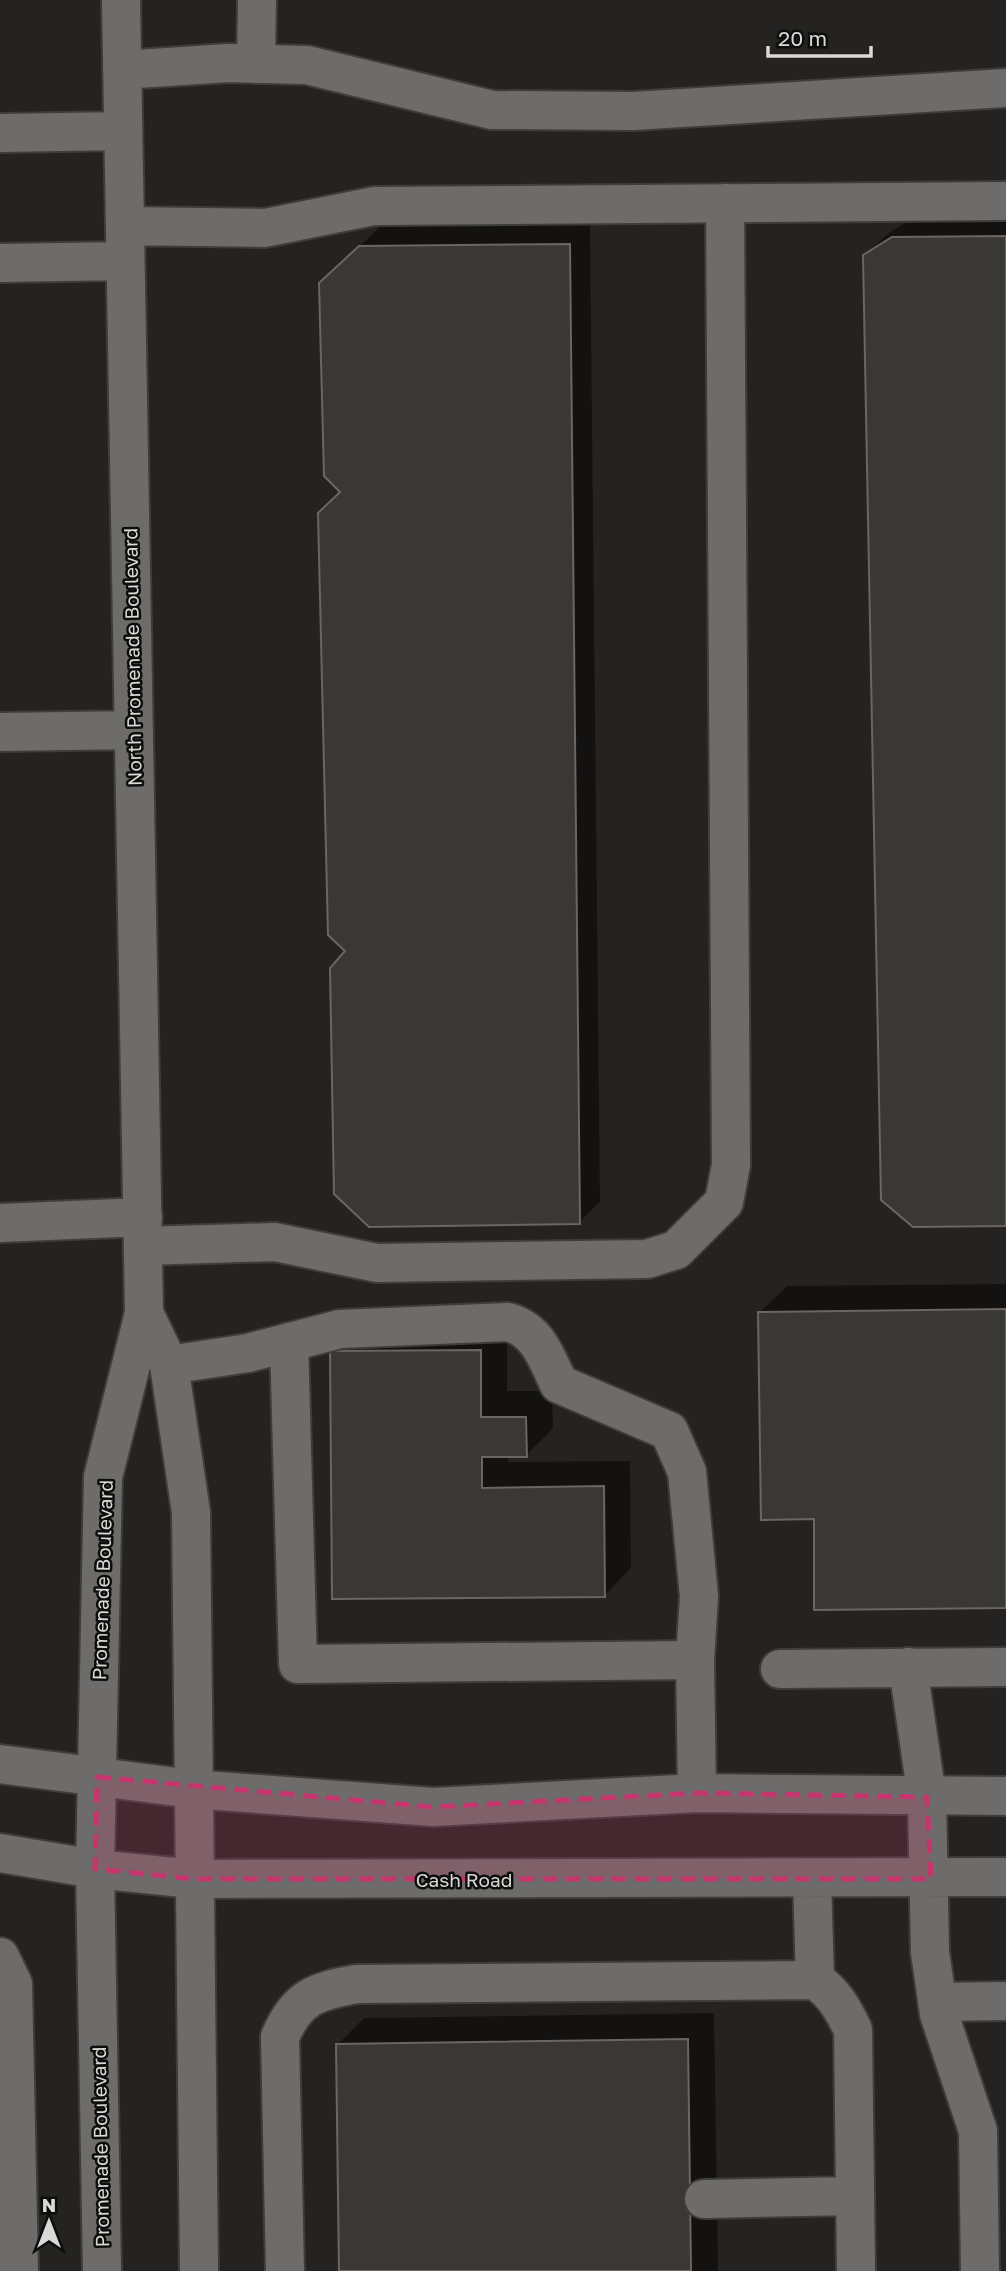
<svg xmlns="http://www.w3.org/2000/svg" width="1006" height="2271" font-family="'Golos Text',sans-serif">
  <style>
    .shadow { fill: #0007 }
    .building { fill: #3a3835; stroke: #696664; stroke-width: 2 }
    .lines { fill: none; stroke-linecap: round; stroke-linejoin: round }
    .minor-casing { stroke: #3f3d3b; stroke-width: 42 }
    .minor { stroke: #6e6c6a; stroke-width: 38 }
    .marked { fill: #c6356e; fill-opacity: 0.2; stroke: #c6356e; stroke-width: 5; stroke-dasharray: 14 9; stroke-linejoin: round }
    .labels { text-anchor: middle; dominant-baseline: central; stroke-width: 5; stroke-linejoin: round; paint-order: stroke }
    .street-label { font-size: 19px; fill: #dad9d7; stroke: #0d0d0c }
  </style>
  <rect width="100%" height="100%" fill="#252321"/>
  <path class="shadow" d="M1006 216V1224L864 256 886 235 914 217Z
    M590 224 600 1202 579 1222 348 951 342 263 381 226Z
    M1006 1284V1607L815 1518 760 1312 787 1286Z
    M507 1324V1391H552L553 1429 526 1455H508V1462L630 1461 631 1568 605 1595 334 1597 331 1352 358 1325Z
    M714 2013 718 2271H341L338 2044 364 2018Z"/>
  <path class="building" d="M1006 236V1226L913 1227 881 1200 863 255 892 237Z
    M570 244 580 1224 369 1227 334 1194 330 968 345 951 328 935 318 513 340 492 324 476 319 283 359 246Z
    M1006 1309V1608L814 1610V1519L761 1520 758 1312Z
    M481 1350V1417H526L527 1457H482V1488L604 1486 605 1597 332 1599 330 1351Z
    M688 2039 691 2271H339L336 2044Z"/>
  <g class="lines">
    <defs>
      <path id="minor" d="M256 64 257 0
        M122 70 228 63 307 65 492 110 633 111 1006 88
        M0 133 123 131
        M125 226 265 228 374 206 1006 201
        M0 263 125 261
        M0 732 134 730
        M0 1223 143 1217
        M143 1246 275 1242 377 1263 647 1259 676 1250 724 1202 731 1165 725 203
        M144 1313 169 1365 191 1512 199 2271
        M289 1342 298 1664 695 1660 697 1793
        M169 1365 248 1353 340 1329 508 1322C538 1330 546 1357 559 1384L669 1431 687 1472 699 1596 695 1660
        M908 1667 927 1797 930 1952 939 2014 978 2131 980 2271
        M780 1669 1006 1667
        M0 1764 192 1789 433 1807 697 1793 1006 1796
        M0 1853 95 1869 193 1879 1006 1877
        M812 1879 815 1980
        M0 1957 13 1984 19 2271
        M937 2002 1006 2001
        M704 2199 855 2196
        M102 2271 95 1869 103 1477 144 1313 121 0
        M285 2271 280 2037C297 1997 316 1991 357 1984L815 1980C834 1993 843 2009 853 2030L856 2271"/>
    </defs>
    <use href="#minor" class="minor-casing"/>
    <use href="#minor" class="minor"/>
  </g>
  <path class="marked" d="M97 1777 433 1807 697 1793 927 1797 931 1879H193L95 1869Z"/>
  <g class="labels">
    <g class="street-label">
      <text transform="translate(132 657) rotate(-91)">North Promenade Boulevard</text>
      <text transform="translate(102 1580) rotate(-88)">Promenade Boulevard</text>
      <text x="464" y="1879">Cash Road</text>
      <text transform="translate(100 2147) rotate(-91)">Promenade Boulevard</text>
    </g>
  </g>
  <g transform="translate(49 2222)" stroke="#0d0d0c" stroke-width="5" paint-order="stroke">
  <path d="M0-5L12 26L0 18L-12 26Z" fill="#dad9d7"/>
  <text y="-10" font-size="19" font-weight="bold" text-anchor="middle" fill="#dad9d7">N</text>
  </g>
  <path d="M768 46v10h103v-10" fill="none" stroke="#dad9d7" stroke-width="3.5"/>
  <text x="778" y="46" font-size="21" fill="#dad9d7" stroke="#0d0d0c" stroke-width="5" paint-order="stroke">20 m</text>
</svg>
